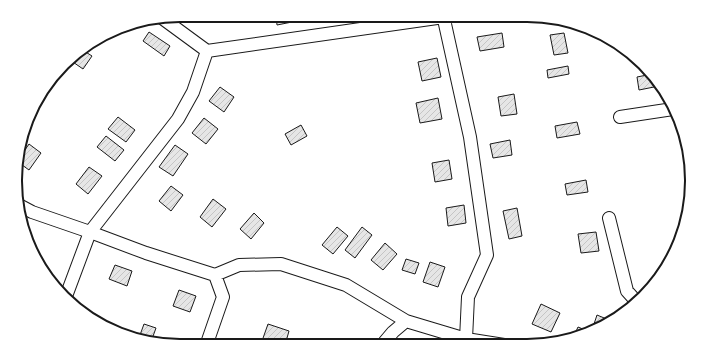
<svg xmlns="http://www.w3.org/2000/svg" width="707" height="361" font-family="Overpass,sans-serif">
  <style>
    .building { fill: url(#building-hatch); stroke: #1a1a1a }
    .lines { fill: none; stroke-linecap: round; stroke-linejoin: round }
    .minor-casing { stroke: #1a1a1a; stroke-width: 14 }
    .minor { stroke: #fff; stroke-width: 12 }
    .rim { fill: none; stroke: #1a1a1a; stroke-width: 2 }
  </style>
  <defs>
    <pattern id="building-hatch" width="6" height="6" patternUnits="userSpaceOnUse"><rect width="6" height="6" fill="#e6e6e6"/><path d="M-1 1l2-2M0 6l6-6M5 7l2-2" fill="none" stroke="#c5c5c5"/></pattern>
  </defs>
  <rect width="100%" height="100%" fill="#fff"/>
  <path class="building" d="M276 15H290L292 22 277 25Z
    M149 32 170 46 164 56 143 41Z
    M502 33 504 47 480 51 477 37Z
    M564 33 568 53 554 55 550 35Z
    M80 49H81L92 56 83 69 70 60Z
    M437 58 441 77 422 81 418 62Z
    M568 66 569 74 548 78 547 70Z
    M652 74 659 86 639 90 637 77Z
    M220 87 234 97 224 112 209 101Z
    M514 94 517 114 501 116 498 97Z
    M438 98 442 119 420 123 416 103Z
    M118 117 135 130 126 142 108 129Z
    M204 118 218 129 206 144 192 133Z
    M577 122 580 134 557 138 555 126Z
    M301 125 307 136 291 145 285 134Z
    M106 136 124 150 115 161 97 147Z
    M510 140 512 155 493 158 490 144Z
    M29 144 41 153 29 170 18 162V160Z
    M175 145 188 154 173 176 159 167Z
    M449 160 452 179 435 182 432 163Z
    M89 167 102 176 88 194 76 184Z
    M586 180 588 192 567 195 565 184Z
    M171 186 183 195 171 211 159 201Z
    M213 199 226 209 212 227 200 217Z
    M464 205 466 223 448 226 446 208Z
    M517 208 522 236 509 239 503 211Z
    M254 213 264 223 251 239 240 229Z
    M337 227 348 236 333 254 322 245Z
    M362 227 372 235 355 258 345 250Z
    M596 232 599 251 581 253 578 234Z
    M385 243 397 254 383 270 371 260Z
    M406 259 419 263 415 274 402 270Z
    M430 262 445 267 438 287 423 282Z
    M115 265 132 271 127 286 109 279Z
    M179 290 196 296 190 312 173 306Z
    M541 304 560 313 551 332 532 324Z
    M597 315 609 320 607 323 591 333Z
    M144 324 156 328 152 339 140 335Z
    M268 324 289 331 285 345H275L262 341Z
    M578 327 590 332 589 334 573 338Z"/>
  <g class="lines">
    <defs>
      <path id="minor" d="M443 15 470 137 487 255 468 297 466 339
        M162 18 207 51 458 15
        M620 117 673 109
        M17 204 32 212 90 232 146 253 215 275 239 265 281 264 346 285 406 321 466 339 504 345
        M609 218 627 291 636 301
        M65 299 90 232 178 119 193 92 207 51
        M382 345 393 332 406 321
        M206 346 223 297 215 275"/>
    </defs>
    <use href="#minor" class="minor-casing"/>
    <use href="#minor" class="minor"/>
  </g>
  <path d="M0 0H707V361H0ZM180 22H527A158 158 0 0 1 685 180V181A158 158 0 0 1 527 339H180A158 158 0 0 1 22 181V180A158 158 0 0 1 180 22Z" fill="#fff" fill-rule="evenodd"/>
  <path class="rim" d="M180 22H527A158 158 0 0 1 685 180V181A158 158 0 0 1 527 339H180A158 158 0 0 1 22 181V180A158 158 0 0 1 180 22Z"/>
</svg>
